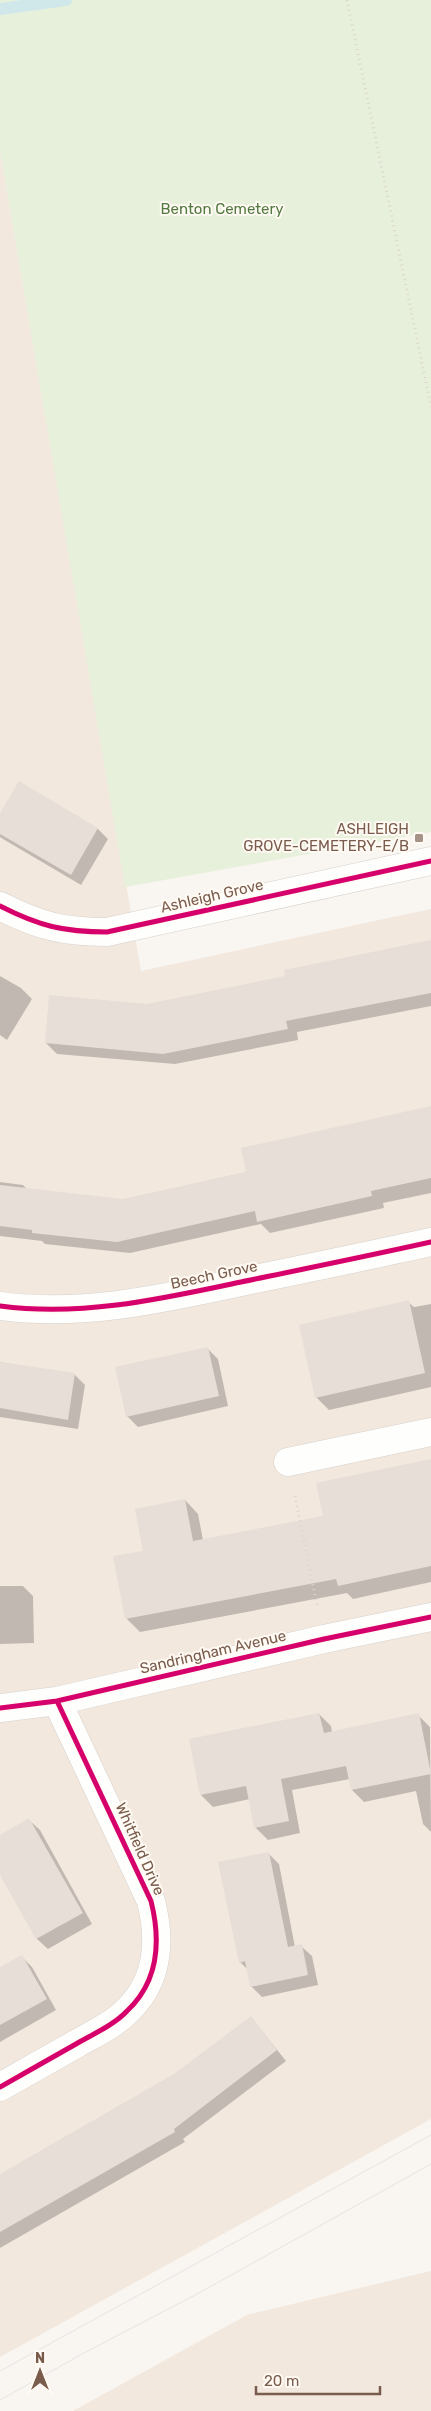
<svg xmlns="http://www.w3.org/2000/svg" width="431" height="2411" font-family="Rubik,sans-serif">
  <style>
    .residential { fill: #f2e8de }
    .green { fill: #e7f0db }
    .shadow { fill: #0003 }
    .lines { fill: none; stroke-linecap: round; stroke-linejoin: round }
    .stream { stroke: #d0e8ea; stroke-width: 12 }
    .building { fill: #e6ded7 }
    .minor-casing { stroke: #d7d1cb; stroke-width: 29 }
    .path { stroke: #dcd5d0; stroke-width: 3; stroke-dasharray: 1 4; stroke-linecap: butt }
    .minor { stroke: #fefefd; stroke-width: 28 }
    .tram { stroke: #e6e3e7; stroke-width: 1 }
    .cycleway-casing { stroke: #fffaf3; stroke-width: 8 }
    .cycleway { stroke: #d6006c; stroke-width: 5 }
    .poi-dot { fill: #a69286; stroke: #fffaf3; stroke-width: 2 }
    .labels { text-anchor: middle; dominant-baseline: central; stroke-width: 4; stroke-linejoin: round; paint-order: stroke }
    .park-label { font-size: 15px; fill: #537a41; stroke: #fffaf3 }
    .poi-label { font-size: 15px; fill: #7a5c4d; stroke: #fffaf3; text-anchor: end }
    .street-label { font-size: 15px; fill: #7a5c4d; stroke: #fffaf3 }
  </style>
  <rect width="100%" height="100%" fill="#f9f5f0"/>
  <path class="residential" d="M0 150 141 971 431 909V2119L0 2357Z
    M431 2271V2411H73L247 2315Z"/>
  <path class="green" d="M0 0H431V832L125 887 0 150Z"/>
  <path class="shadow" d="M0 815 98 829 108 839 81 885 3 839 0 837Z
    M431 942V1006L297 1032 298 1040 175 1064 57 1054 46 1043 147 1005 287 977Z
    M0 976 21 988 32 999 7 1040 0 1035Z
    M431 1108V1193L383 1203 384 1208 270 1233 261 1224 130 1253 45 1244 42 1241 0 1236V1182L23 1185 28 1190 123 1200 247 1172Z
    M408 1302 414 1307 431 1304V1387L329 1410 316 1397Z
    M208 1349 218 1359 228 1406 138 1427 127 1416Z
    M0 1362 75 1375 85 1385 78 1429 0 1417Z
    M431 1460V1582L353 1599 347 1593 140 1632 126 1618 144 1552 185 1500 198 1514 203 1540 325 1517Z
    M0 1586H23L33 1596 34 1643 0 1644Z
    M319 1714 331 1726 332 1732 418 1715 430 1727 431 1832 423 1824 416 1791 364 1802 352 1790 350 1779 292 1790 300 1833 268 1840 256 1828 250 1799 213 1807 201 1795Z
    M29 1820 40 1830 92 1924 48 1949 37 1939 0 1873V1836Z
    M268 1853 279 1864 295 1947 301 1946 312 1956 318 1985 262 1997 251 1986 248 1970 240 1962Z
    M22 1957 32 1967 56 2010 0 2042V1969Z
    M251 2017 286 2061 183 2139 185 2142 0 2248V2175L175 2075Z"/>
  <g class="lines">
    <path class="stream" d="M0 9 66 0"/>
  </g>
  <path class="building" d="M19 781 98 828 71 875 0 834V813Z
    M431 940V993L286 1021 288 1029 163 1054 45 1043 49 995 147 1004 285 976 284 970Z
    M431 1106V1178L371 1191 372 1196 257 1222 255 1211 117 1242 32 1233V1230L0 1226V1185L123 1199 246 1172 241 1148Z
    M409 1300 425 1373 315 1398 299 1325Z
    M208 1347 219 1396 126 1417 115 1367Z
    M0 1362 75 1373 68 1420 0 1408Z
    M431 1459V1566L338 1586 336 1579 125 1619 113 1556 143 1551 135 1509 185 1499 193 1541 323 1516 316 1483Z
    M319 1713 324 1733 419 1713 431 1774 351 1790 346 1766 281 1779 289 1821 254 1828 246 1786 200 1795 189 1739Z
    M29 1818 83 1913 36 1939 0 1875V1835Z
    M269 1852 288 1947 302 1944 308 1975 250 1987 245 1961 239 1963 218 1862Z
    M22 1955 47 1999 0 2025V1967Z
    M251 2016 277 2050 174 2129 175 2132 0 2232V2174L174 2074Z"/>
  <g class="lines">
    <defs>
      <path id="minor" d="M0 906C39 926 64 932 107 932L431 861
        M0 1306C82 1317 161 1299 241 1282 304 1269 368 1256 431 1242
        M288 1462 431 1432
        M0 1708 57 1701 324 1639 431 1617
        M0 2087C25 2073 51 2058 76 2044 93 2034 114 2025 127 2011 159 1981 161 1941 151 1901L57 1701"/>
    </defs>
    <use href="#minor" class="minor-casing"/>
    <path class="path" d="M347 0 431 407
      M295 1496 317 1605"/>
    <use href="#minor" class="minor"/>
    <path class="tram" d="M0 2371 431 2135
      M0 2400 82 2354 197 2294 431 2164"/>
    <defs>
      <path id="cycleway" d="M0 906C39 926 64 932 107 932L431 861
        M0 1306C82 1317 161 1299 241 1282 304 1269 368 1256 431 1242
        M0 1708 57 1701 324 1639 431 1617
        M0 2087C25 2073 51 2058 76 2044 93 2034 114 2025 127 2011 159 1981 161 1941 151 1901L57 1701"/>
    </defs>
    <use href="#cycleway" class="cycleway-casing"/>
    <use href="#cycleway" class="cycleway"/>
  </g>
  <rect class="poi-dot" x="414" y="833" width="10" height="10" rx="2.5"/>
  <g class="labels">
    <g class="park-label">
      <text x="222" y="209">Benton Cemetery</text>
    </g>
    <g class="poi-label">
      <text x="409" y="829">ASHLEIGH<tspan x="409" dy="17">GROVE-CEMETERY-E/B</tspan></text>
    </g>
    <g class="street-label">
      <text transform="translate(212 896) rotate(-13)">Ashleigh Grove</text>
      <text transform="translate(214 1275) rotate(-12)">Beech Grove</text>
      <text transform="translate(213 1652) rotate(-13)">Sandringham Avenue</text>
      <text transform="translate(140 1849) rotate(66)">Whitfield Drive</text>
    </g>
  </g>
  <g transform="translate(40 2371)" stroke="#fffaf3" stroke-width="4" paint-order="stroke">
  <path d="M0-4L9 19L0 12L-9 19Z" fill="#7a5c4d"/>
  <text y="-8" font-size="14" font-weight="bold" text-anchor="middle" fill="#7a5c4d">N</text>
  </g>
  <path d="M256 2386v8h124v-8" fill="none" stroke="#7a5c4d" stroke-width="2.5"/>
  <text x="264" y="2386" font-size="15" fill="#7a5c4d" stroke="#fffaf3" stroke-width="4" paint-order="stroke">20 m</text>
</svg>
